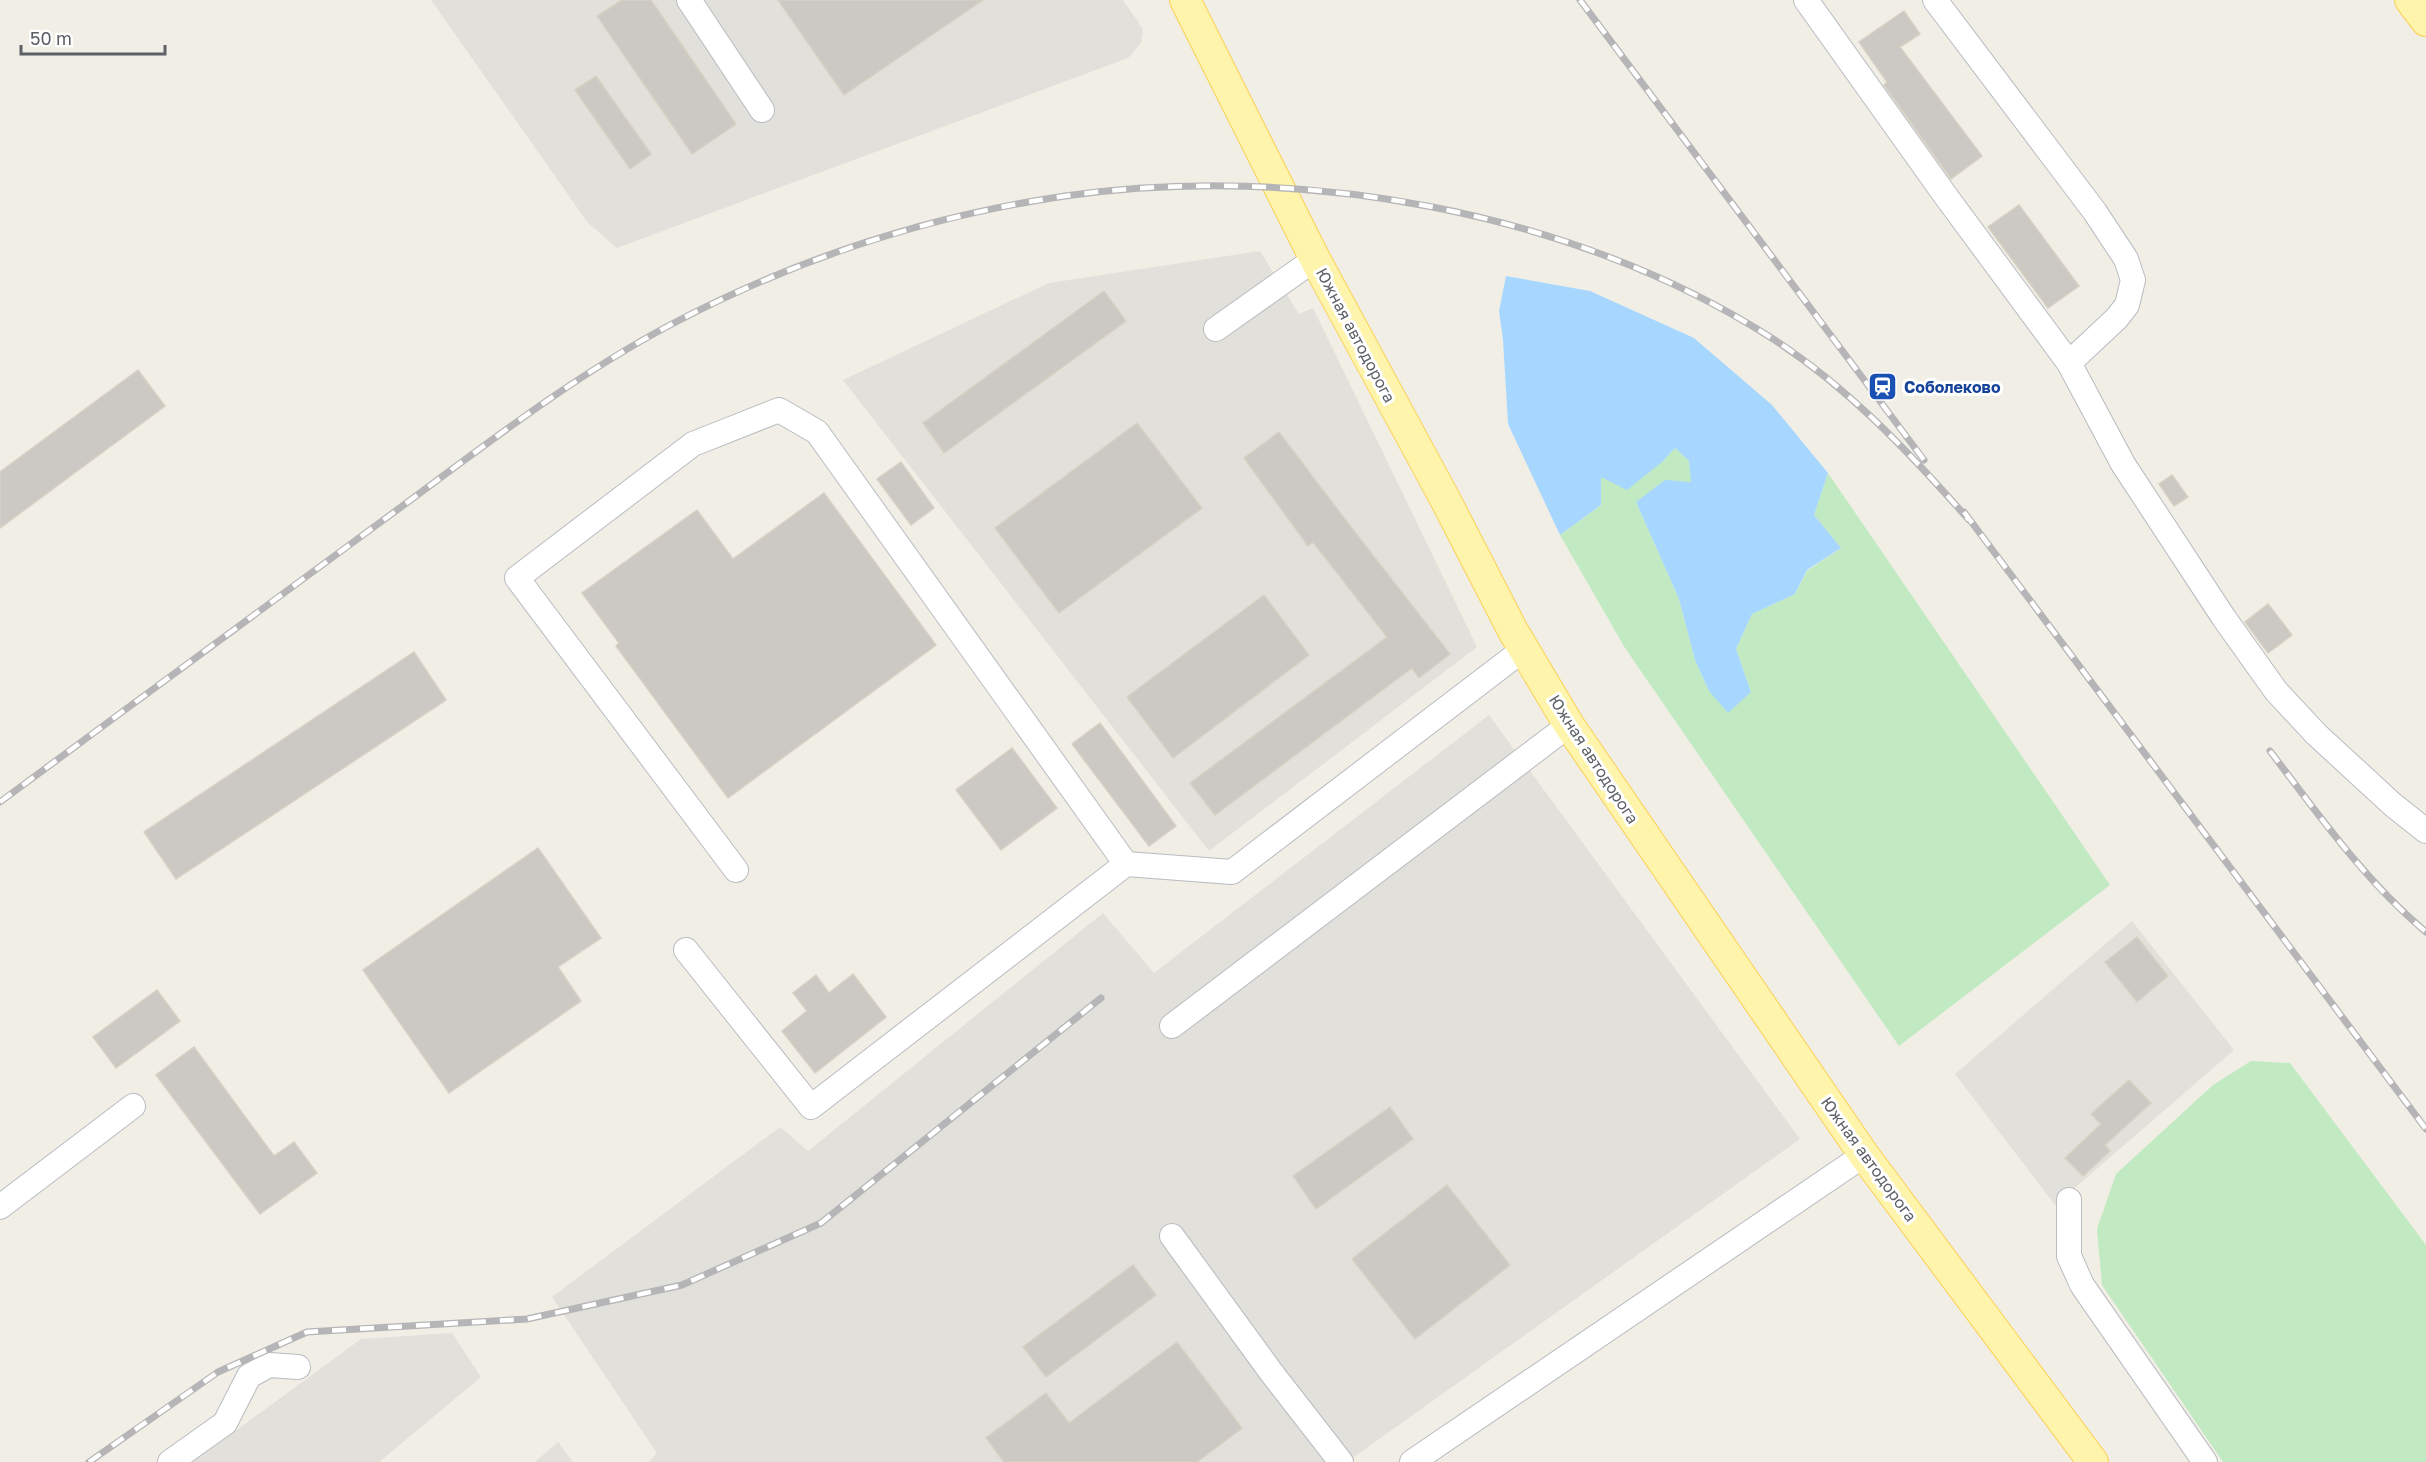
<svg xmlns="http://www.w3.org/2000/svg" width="2426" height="1462" font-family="'Golos Text',sans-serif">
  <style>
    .industrial { fill: #e1e0da }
    .green { fill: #c1eac2 }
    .water { fill: #a7d7ff }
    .building { fill: #ccc8c3; stroke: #d6d1c3; stroke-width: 1.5 }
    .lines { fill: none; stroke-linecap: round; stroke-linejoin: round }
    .minor-casing { stroke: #b8bbc0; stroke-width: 26 }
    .major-casing { stroke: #fbd054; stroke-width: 32 }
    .minor { stroke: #fff; stroke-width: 24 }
    .major { stroke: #fff4ac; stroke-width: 30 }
    .rail-casing { stroke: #b5b5b7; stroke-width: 7 }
    .rail { stroke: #fff; stroke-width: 4.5; stroke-dasharray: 14; stroke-linecap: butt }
    .labels { text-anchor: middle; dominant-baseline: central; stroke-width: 6; stroke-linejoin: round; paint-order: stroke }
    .street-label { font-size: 16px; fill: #5d6167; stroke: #fff }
    .transit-label { font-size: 16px; font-weight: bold; fill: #164399; stroke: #fff; text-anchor: start }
  </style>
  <rect width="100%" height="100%" fill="#f1eee6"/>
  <path class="industrial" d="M431 0H1123L1143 29 1141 43 1128 58 617 248 588 223Z
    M1260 251 1299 314 1313 308 1477 647 1209 851 843 380 1049 283Z
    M1489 715 1800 1139 1347 1462H649L657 1453 552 1297 780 1127 808 1151 1103 913 1154 973Z
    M2132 921 2234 1050 2055 1205 1955 1074Z
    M452 1333 481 1377 379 1462H193L361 1339Z
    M558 1442 573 1462H535Z"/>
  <path class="green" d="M1675 448 1689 461 1692 482 1636 502 1679 599 1695 660 1709 691 1751 692 1736 649 1752 614 1795 594 1807 571 1841 548 1814 515 1828 473 2110 885 1899 1046 1625 648 1560 535 1601 505V476L1662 462Z
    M2251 1061 2290 1063 2426 1245V1462H2223L2102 1285 2097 1229 2116 1174 2213 1085Z"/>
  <path class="water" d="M1506 276 1590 291 1694 338 1772 405 1828 473 1814 515 1841 548 1807 570 1795 594 1752 614 1736 649 1751 692 1728 713 1709 691 1695 660 1679 599 1636 502 1665 480 1691 482 1689 461 1675 448 1662 462 1627 490 1601 477V505L1560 535 1508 424 1503 340 1499 311Z"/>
  <path class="building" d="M622 0H651L736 124 692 154 597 16Z
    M778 0H983L844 95Z
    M1904 11 1920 34 1900 47 1982 156 1951 179 1884 85 1887 82 1859 42Z
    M596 76 651 154 630 169 575 90Z
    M2019 205 2079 286 2048 308 1988 227Z
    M1104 291 1126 321 944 453 923 423Z
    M138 370 165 406 0 528V472Z
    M1137 423 1202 508 1059 613 995 528Z
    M1279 432 1344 518 1450 654 1419 678 1412 668 1215 815 1190 783 1387 637 1313 542 1308 546 1244 458Z
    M901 462 934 508 911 525 877 479Z
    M2172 475 2188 497 2174 506 2159 484Z
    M824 493 936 645 728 798 616 646 619 643 582 593 697 510 733 559Z
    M1264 595 1309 655 1173 758 1127 697Z
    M2268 604 2292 635 2268 653 2245 622Z
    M414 652 446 700 176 879 144 832Z
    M1100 723 1176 826 1149 846 1072 744Z
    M1012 748 1057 808 1001 850 956 790Z
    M538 848 601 938 558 967 581 1001 449 1093 363 970Z
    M2137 937 2168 976 2137 1002 2105 962Z
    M853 974 886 1017 815 1073 782 1031 807 1011 793 993 816 975 829 993Z
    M157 990 180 1021 116 1068 93 1037Z
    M194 1047 274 1156 294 1142 317 1173 260 1214 156 1075Z
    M2129 1080 2151 1103 2105 1145 2110 1151 2083 1176 2065 1158 2101 1124 2091 1114Z
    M1390 1107 1413 1139 1316 1209 1293 1176Z
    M1447 1185 1510 1265 1415 1339 1352 1259Z
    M1133 1265 1156 1295 1046 1377 1023 1347Z
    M1177 1342 1242 1428 1197 1462H1004L986 1438 1046 1393 1069 1423Z"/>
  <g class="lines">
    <defs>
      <path id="minor" d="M689 0 762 110
        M1806 0 1945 195 2069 363 2123 464 2224 618 2276 691 2316 734 2392 804 2426 831
        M1935 0 2095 212 2126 259 2133 280 2127 305 2117 318 2069 363
        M1216 329 1315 259
        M736 870 517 578 693 444 779 410 817 432 1126 864
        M686 950 811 1107 1126 864 1232 872 1524 649
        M1172 1026 1569 725
        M2069 1200V1256L2082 1285 2205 1462
        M0 1207 133 1106
        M1172 1236 1271 1372 1341 1462
        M170 1462 225 1423 249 1376 269 1365 298 1367
        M1412 1462 1864 1155"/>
      <path id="major" d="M1185 0 1315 259 1445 499 1513 631 1569 725 1864 1155 2093 1462
        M2410 0 2426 21"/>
    </defs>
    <use href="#minor" class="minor-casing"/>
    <use href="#major" class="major-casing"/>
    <use href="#minor" class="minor"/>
    <use href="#major" class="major"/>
    <defs>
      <path id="rail" d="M1580 0 1924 460
        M1964 512 2426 1129
        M2270 751C2318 814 2365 881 2426 932
        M0 802C127 708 254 615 382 521 475 453 568 379 670 325 793 260 928 216 1065 196 1298 163 1570 210 1770 337 1847 386 1909 452 1969 520
        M89 1462 218 1372 307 1332 527 1319 682 1285 821 1223 1101 998"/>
    </defs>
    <use href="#rail" class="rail-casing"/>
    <use href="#rail" class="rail"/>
  </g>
  <defs>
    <symbol id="station-square" viewBox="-11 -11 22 22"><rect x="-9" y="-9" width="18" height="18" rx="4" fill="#1a4fb4" stroke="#fff"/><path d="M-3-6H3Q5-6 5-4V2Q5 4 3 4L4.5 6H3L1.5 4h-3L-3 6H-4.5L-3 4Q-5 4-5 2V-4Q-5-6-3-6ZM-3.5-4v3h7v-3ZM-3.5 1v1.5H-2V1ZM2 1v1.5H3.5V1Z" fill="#fff"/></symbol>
  </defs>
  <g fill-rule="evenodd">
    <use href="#station-square" x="1866" y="370" width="33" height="33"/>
  </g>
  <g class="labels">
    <g class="street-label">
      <text transform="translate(1356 335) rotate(62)">Южная автодорога</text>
      <text transform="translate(1594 759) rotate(57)">Южная автодорога</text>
      <text transform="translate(1869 1159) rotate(54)">Южная автодорога</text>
    </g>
    <g class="transit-label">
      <text x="1904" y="387">Соболеково</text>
    </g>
  </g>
  <path d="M21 45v9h144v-9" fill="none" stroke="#5d6167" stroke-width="3"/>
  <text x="30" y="45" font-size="18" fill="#5d6167" stroke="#ffffff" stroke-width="4.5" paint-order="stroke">50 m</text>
</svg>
